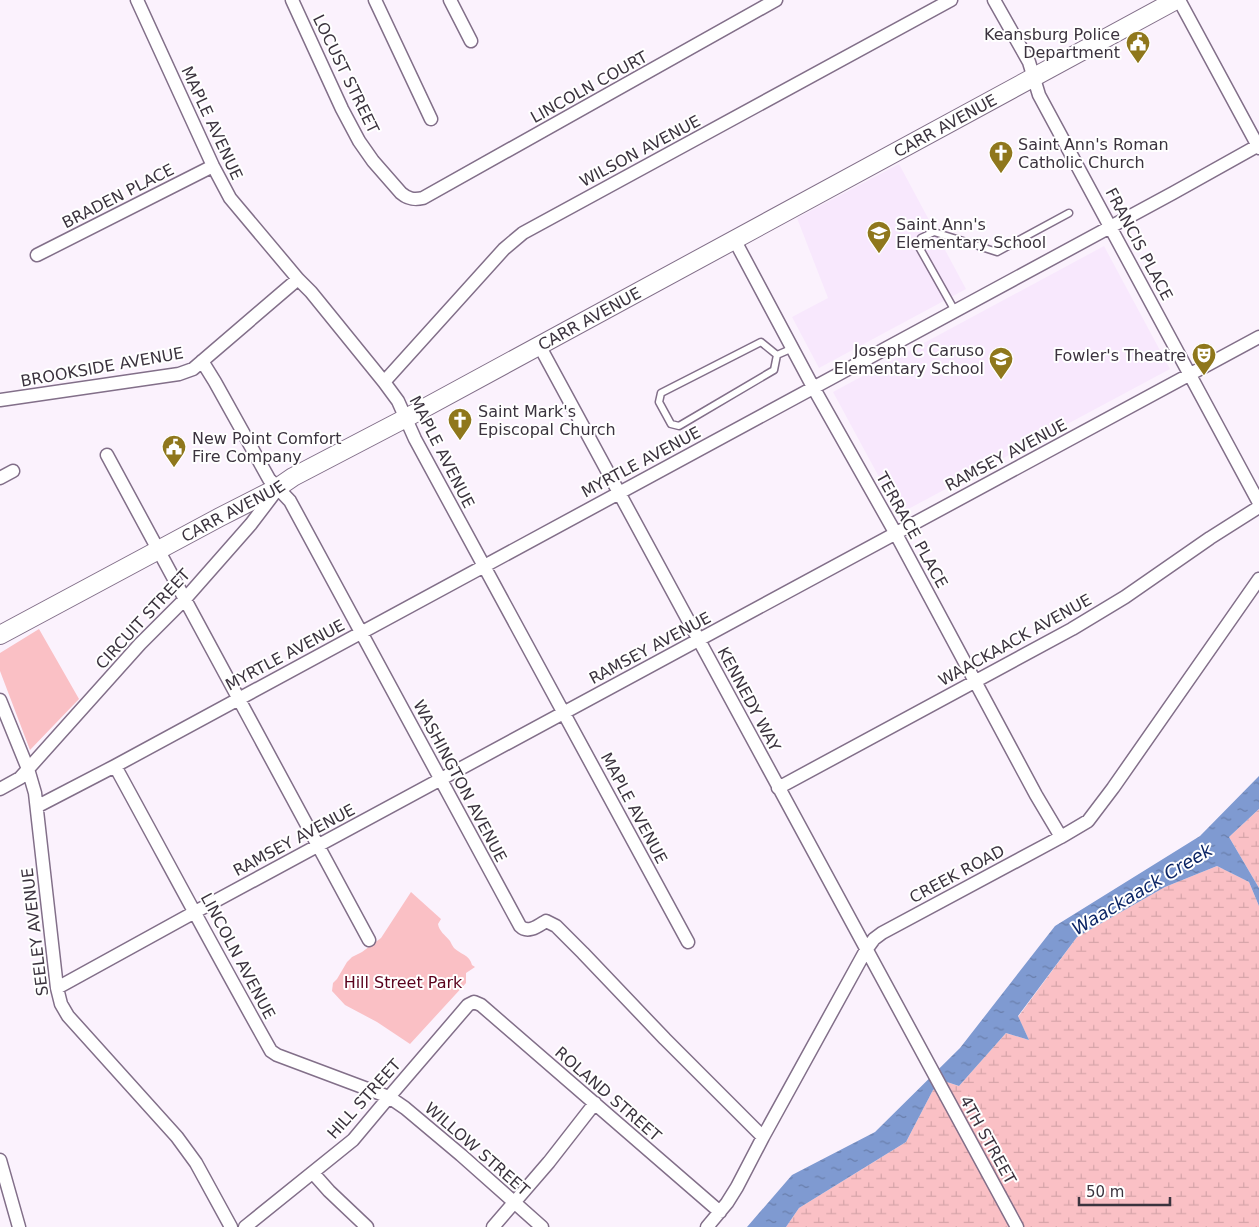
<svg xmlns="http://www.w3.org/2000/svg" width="1259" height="1227" font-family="'DejaVu Sans',sans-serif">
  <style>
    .built { fill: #f8e8fd }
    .green { fill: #fac0c5 }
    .wetland { fill: url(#wetland-marsh) }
    .water { fill: url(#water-ripples) }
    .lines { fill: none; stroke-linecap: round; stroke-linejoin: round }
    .lane-casing { stroke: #826f89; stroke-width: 9 }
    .street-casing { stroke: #826f89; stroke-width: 15 }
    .secondary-casing { stroke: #826f89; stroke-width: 20 }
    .lane { stroke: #fff; stroke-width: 6 }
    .street { stroke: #fff; stroke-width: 12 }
    .secondary { stroke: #fff; stroke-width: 18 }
    .labels { text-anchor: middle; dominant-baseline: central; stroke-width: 4; stroke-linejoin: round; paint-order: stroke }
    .poi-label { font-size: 16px; fill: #3b333e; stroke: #fff; text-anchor: start }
    .street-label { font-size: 16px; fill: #3b333e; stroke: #fff }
    .park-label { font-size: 16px; fill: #5a021d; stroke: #fff }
    .water-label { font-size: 18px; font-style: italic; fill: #0b2565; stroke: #fff }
  </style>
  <defs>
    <pattern id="wetland-marsh" width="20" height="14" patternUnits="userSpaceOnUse" patternTransform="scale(1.25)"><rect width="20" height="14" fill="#fac0c5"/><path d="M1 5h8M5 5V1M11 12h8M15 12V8" fill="none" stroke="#d7a5aa"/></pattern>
    <pattern id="water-ripples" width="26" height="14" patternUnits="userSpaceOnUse" patternTransform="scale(1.25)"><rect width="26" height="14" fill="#7f9ad1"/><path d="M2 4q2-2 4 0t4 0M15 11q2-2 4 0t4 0" fill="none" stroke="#697eab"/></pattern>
  </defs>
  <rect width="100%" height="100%" fill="#fbf2fd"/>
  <path class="built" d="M899 164 966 289 819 368 792 317 828 298 797 218Z
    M1104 246 1170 369 899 514 833 392Z"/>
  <path class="green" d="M39 629 79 699 30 750 0 671V653Z
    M411 892 441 919 438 924C439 931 445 935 450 941 451 943 452 945 454 948 460 954 470 955 472 965L475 967 466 973V983L410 1044 377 1022 345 1005 332 991 333 983 337 979 347 962 352 957 362 952 381 938Z"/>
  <path class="wetland" d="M1259 809V888L1229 837Z
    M1217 866 1249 882 1259 906V1227H786L799 1208 906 1142 933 1090 947 1082 959 1086 1006 1033 1029 1040 1018 1017 1077 937 1165 887Z"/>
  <path class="water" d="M1259 776V809L1229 837 1259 888V906L1249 882 1217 866 1165 887 1077 937 1018 1016 1029 1040 1006 1033 959 1086 947 1082 933 1090 906 1142 799 1208 786 1227H747L792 1175 875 1132 960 1048 1055 926 1200 836Z"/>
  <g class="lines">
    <defs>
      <path id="lane" d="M955 311 919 247 921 238 934 232 963 241 997 252 1069 213
        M761 342 777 355 774 370 679 426 671 424 659 402 661 393Z
        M777 355 793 348"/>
      <path id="street" d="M137 0 213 166 230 198 298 279 311 292 384 382 398 401 415 439 688 942
        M292 0 342 109 359 141 373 161 401 193C408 199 414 200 423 198L776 0
        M375 0 431 119
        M450 0 471 41
        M994 0 1029 62 1039 95 1259 503
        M1179 0 1259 148
        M734 239 813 387 896 534 1036 795 1061 837
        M37 255 213 166
        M539 345 1017 1227
        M202 361 215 382 269 479 290 501 520 926C528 934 538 926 546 921L556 926 583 953 665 1039 763 1137
        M384 382 504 249 523 233 951 0
        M0 400 179 374 193 369 298 279
        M107 455 369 940
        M0 478 13 471
        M0 700 28 769 35 793 57 988 61 1004 68 1016 177 1137 196 1163 231 1227
        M115 766C167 861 218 957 271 1051L277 1055 389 1097 405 1108 461 1155 542 1227
        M778 788 1072 629 1125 597 1210 538 1259 507
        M0 789 20 778 140 644 185 599 251 524 276 491
        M38 806 115 766 1173 193 1259 145
        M57 988 195 912 1259 337
        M0 1160 19 1227
        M313 1173 329 1191 367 1227
        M245 1227 353 1140 389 1097 468 1005 474 1002 481 1005 720 1212
        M493 1227 549 1162 595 1103
        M707 1227 727 1203 737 1187 763 1137 866 950 874 939 882 933 1061 837 1088 821 1113 788 1259 579"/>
      <g id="secondary">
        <path id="s1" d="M0 635 220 517 277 488 293 477 406 418 1176 0"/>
      </g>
    </defs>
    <use href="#lane" class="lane-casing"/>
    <use href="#street" class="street-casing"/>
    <use href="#secondary" class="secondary-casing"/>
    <use href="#lane" class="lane"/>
    <use href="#street" class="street"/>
    <use href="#secondary" class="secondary"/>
  </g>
  <defs>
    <symbol id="civic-pin" viewBox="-11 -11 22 30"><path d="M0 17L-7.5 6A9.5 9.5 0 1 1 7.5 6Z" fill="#8f771c" stroke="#fff"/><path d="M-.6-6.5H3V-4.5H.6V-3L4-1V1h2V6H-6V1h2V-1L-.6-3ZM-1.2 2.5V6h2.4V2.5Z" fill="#fff"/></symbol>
    <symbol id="church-pin" viewBox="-11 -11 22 30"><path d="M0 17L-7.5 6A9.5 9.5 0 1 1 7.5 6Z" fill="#8f771c" stroke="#fff"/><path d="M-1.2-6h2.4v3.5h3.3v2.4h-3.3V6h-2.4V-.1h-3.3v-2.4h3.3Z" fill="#fff"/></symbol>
    <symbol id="school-pin" viewBox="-11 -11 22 30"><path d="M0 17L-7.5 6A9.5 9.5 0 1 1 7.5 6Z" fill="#8f771c" stroke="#fff"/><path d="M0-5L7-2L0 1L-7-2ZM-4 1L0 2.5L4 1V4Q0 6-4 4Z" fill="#fff"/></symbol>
    <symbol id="theatre-pin" viewBox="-11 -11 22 30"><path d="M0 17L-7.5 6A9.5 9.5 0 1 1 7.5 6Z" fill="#8f771c" stroke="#fff"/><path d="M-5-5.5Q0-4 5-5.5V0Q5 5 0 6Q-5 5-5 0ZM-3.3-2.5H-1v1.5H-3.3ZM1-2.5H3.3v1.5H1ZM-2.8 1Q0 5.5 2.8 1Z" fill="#fff"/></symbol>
  </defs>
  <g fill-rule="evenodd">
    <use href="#civic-pin" x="1124" y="29" width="28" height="38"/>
    <use href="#church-pin" x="987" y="139" width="28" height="38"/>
    <use href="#school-pin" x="865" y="219" width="28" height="38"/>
    <use href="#theatre-pin" x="1190" y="341" width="28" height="38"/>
    <use href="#school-pin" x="987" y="345" width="28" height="38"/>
    <use href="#church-pin" x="446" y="406" width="28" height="38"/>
    <use href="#civic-pin" x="160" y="433" width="28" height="38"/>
  </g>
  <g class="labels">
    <g class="poi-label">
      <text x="1120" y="34" text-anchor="end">Keansburg Police<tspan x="1120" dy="18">Department</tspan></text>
      <text x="1018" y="144">Saint Ann's Roman<tspan x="1018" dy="18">Catholic Church</tspan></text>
      <text x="896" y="224">Saint Ann's<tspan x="896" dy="18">Elementary School</tspan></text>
      <text x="984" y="350" text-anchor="end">Joseph C Caruso<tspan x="984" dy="18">Elementary School</tspan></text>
      <text x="1186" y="355" text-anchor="end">Fowler's Theatre</text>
      <text x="478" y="411">Saint Mark's<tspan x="478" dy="18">Episcopal Church</tspan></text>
      <text x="192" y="438">New Point Comfort<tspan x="192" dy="18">Fire Company</tspan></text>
    </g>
    <g class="street-label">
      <text transform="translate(346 74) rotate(64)">LOCUST STREET</text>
      <text transform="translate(589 87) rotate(-29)">LINCOLN COURT</text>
      <text transform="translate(212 123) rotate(65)">MAPLE AVENUE</text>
      <text stroke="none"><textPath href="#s1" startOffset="1074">CARR AVENUE</textPath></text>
      <text transform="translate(640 151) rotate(-28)">WILSON AVENUE</text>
      <text transform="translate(118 196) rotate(-27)">BRADEN PLACE</text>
      <text transform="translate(1139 244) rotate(62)">FRANCIS PLACE</text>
      <text stroke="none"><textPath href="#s1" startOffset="669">CARR AVENUE</textPath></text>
      <text transform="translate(102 367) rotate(-10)">BROOKSIDE AVENUE</text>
      <text transform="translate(442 452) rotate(63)">MAPLE AVENUE</text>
      <text transform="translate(1006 455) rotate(-28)">RAMSEY AVENUE</text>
      <text transform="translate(641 462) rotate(-28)">MYRTLE AVENUE</text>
      <text stroke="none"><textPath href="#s1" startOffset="264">CARR AVENUE</textPath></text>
      <text transform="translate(912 530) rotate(61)">TERRACE PLACE</text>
      <text transform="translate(143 619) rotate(-47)">CIRCUIT STREET</text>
      <text transform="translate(1015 640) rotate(-29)">WAACKAACK AVENUE</text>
      <text transform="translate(650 648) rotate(-28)">RAMSEY AVENUE</text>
      <text transform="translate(285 655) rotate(-28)">MYRTLE AVENUE</text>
      <text transform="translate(749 699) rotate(62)">KENNEDY WAY</text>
      <text transform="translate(460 781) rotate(62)">WASHINGTON AVENUE</text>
      <text transform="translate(634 808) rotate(62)">MAPLE AVENUE</text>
      <text transform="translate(294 840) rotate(-28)">RAMSEY AVENUE</text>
      <text transform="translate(957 874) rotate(-28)">CREEK ROAD</text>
      <text transform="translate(35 932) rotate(-97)">SEELEY AVENUE</text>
      <text transform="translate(238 956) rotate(62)">LINCOLN AVENUE</text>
      <text transform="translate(608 1094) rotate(41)">ROLAND STREET</text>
      <text transform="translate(364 1099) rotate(-48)">HILL STREET</text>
      <text transform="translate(988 1140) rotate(61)">4TH STREET</text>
      <text transform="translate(477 1149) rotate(41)">WILLOW STREET</text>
    </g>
    <g class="park-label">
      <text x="403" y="982">Hill Street Park</text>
    </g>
    <g class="water-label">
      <text transform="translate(1142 889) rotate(-31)">Waackaack Creek</text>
    </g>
  </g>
  <path d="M1079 1197v8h91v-8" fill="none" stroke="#3b333e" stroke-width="2.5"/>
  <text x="1086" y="1197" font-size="15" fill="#3b333e" stroke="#ffffff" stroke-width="4" paint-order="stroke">50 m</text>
</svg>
